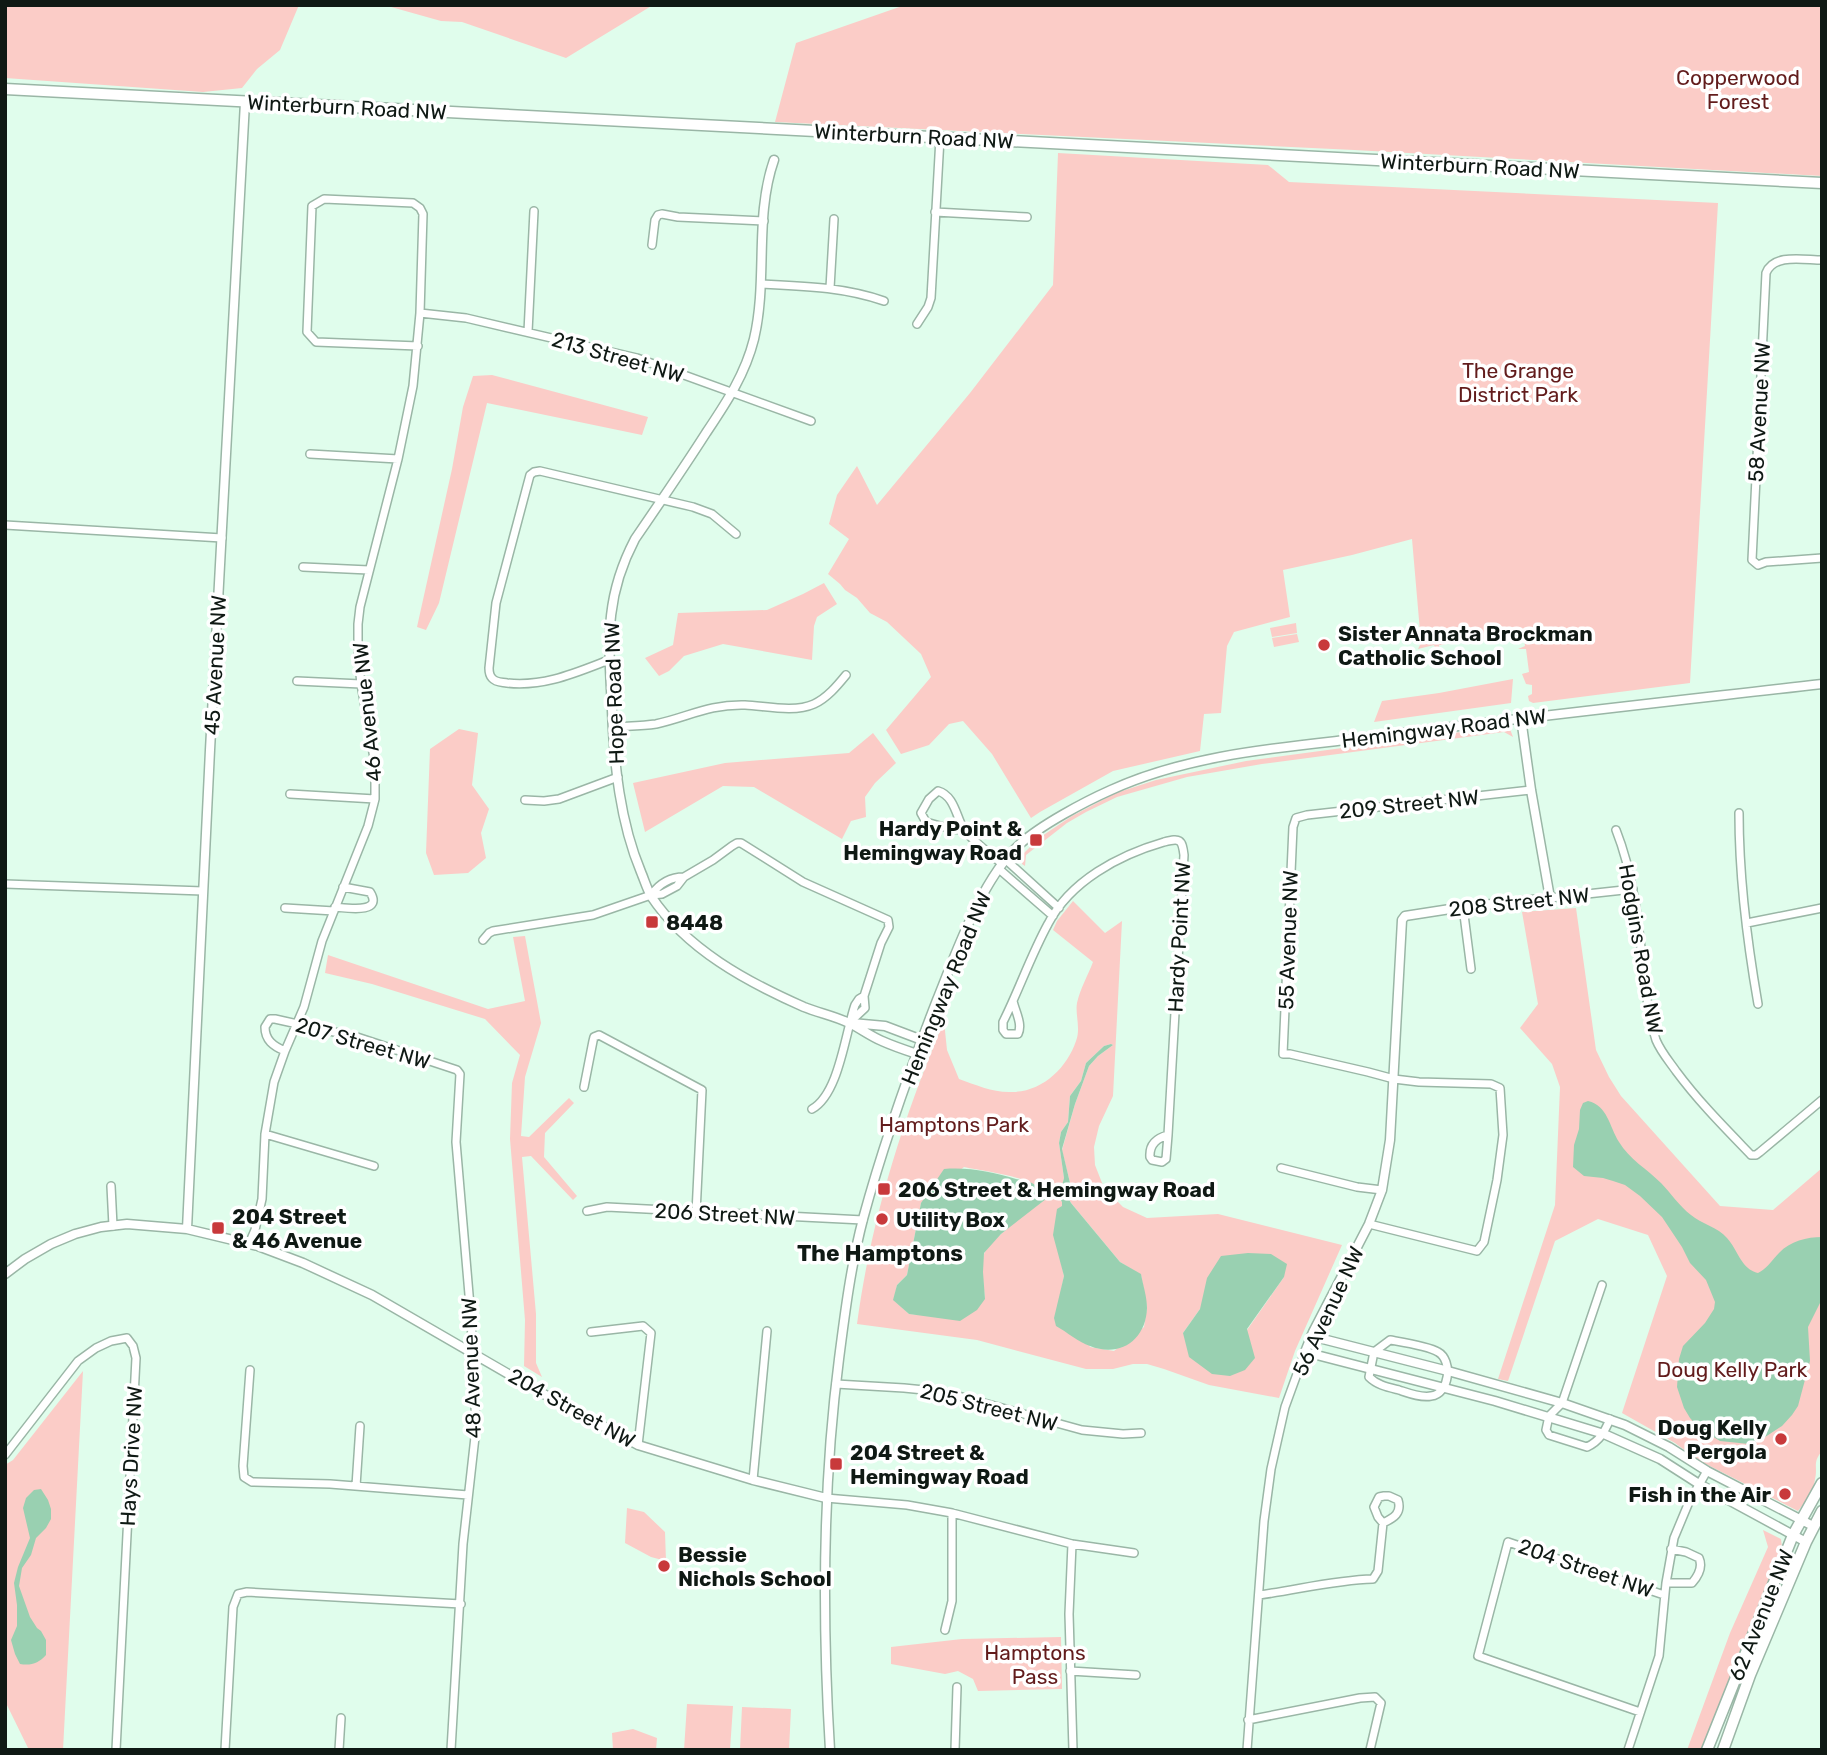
<svg xmlns="http://www.w3.org/2000/svg" width="1827" height="1755" font-family="Rubik,sans-serif">
  <style>
    .green { fill: #fbccc7; fill-rule: evenodd }
    .water { fill: #99d0b1 }
    .lines { fill: none; stroke-linecap: round; stroke-linejoin: round }
    .minor-casing { stroke: #9ab6a6; stroke-width: 10 }
    .tertiary-casing { stroke: #9ab6a6; stroke-width: 11 }
    .secondary-casing { stroke: #9ab6a6; stroke-width: 13 }
    .minor { stroke: #fff; stroke-width: 7 }
    .tertiary { stroke: #fff; stroke-width: 8 }
    .secondary { stroke: #fff; stroke-width: 10 }
    .poi-dot { fill: #c8393b; stroke: #fff; stroke-width: 2.5 }
    .labels { text-anchor: middle; dominant-baseline: central; stroke-width: 7; stroke-linejoin: round; paint-order: stroke }
    .park-label { font-size: 21px; fill: #621c1c; stroke: #fff }
    .street-label { font-size: 21px; fill: #0f1914; stroke: #fff }
    .poi-label { font-size: 21px; font-weight: bold; fill: #0f1914; stroke: #fff; text-anchor: start }
    .neighbourhood-label { font-size: 23px; font-weight: bold; fill: #0f1914; stroke: #fff }
  </style>
  <rect width="100%" height="100%" fill="#e0fdec"/>
  <path class="green" d="M5 5H299L280 50 257 69 242 88 203 92 5 78Z
    M384 5H653L566 58 462 22 441 21Z
    M905 5H1822V176L1354 150 775 122 796 43Z
    M1058 153 1268 165 1289 182 1718 203 1690 683 1533 703 1529 701 1528 696 1532 694V685L1526 684 1522 674 1529 672 1526 649H1518L1525 646 1523 634 1507 636 1506 642 1503 636 1439 645 1440 653H1437L1434 645 1418 649 1421 643 1412 539 1352 555 1283 570 1290 617 1234 632 1227 646 1221 713 1204 714 1200 751 1113 771 1040 812 1031 818 992 754 963 721 949 724 929 745 901 754 886 730 931 677 921 654 887 622 870 613 857 598 845 590 840 584 828 574 849 539 829 524 837 495 857 466 877 505 970 393 1053 285Z
    M492 375 648 417 642 435 487 403 439 603 426 630 417 627 452 469 463 407 473 376Z
    M824 583 837 604 817 617 814 626 812 660 723 644 684 656 669 671 659 676 645 658 673 645 678 613 767 610 803 594Z
    M1296 623 1297 633 1272 637 1270 628Z
    M1297 634 1299 642 1274 647 1272 638Z
    M1513 679 1511 703 1374 722 1382 701 1439 693Z
    M1505 726 1510 729 1513 737 1504 732 1262 764 1187 777 1117 797 1086 812 1067 823 1026 855 1025 866 1022 864 1024 853 1039 838 1072 816 1116 793 1156 780 1246 761Z
    M459 729 478 733 472 785 489 809 481 833 486 858 468 873 434 875 426 853 430 749Z
    M873 733 896 763 875 783 865 797 866 817 851 821 842 839 754 787 723 786 645 832 633 783 725 763 849 753Z
    M1073 901 1105 933 1122 921 1113 1096 1099 1126 1094 1147 1095 1165 1104 1188 1123 1207 1147 1218 1218 1214 1342 1245 1295 1351 1279 1398 1209 1385 1164 1369 1147 1364H1133L1113 1369H1086L977 1340 857 1324C871 1219 903 1118 944 1021L947 1050 959 1079C976 1085 994 1093 1012 1092 1042 1092 1067 1068 1076 1041 1081 1028 1075 1015 1077 1003 1080 989 1088 975 1093 962L1053 930 1057 921ZM1111 1044 1113 1045 1098 1056 1089 1066 1075 1104 1062 1150 1070 1183 1066 1194 1071 1203 1120 1262 1141 1275 1147 1307 1144 1327 1114 1351 1090 1347 1061 1291 1064 1276 1061 1262 1062 1202 1060 1199H1046C1031 1210 990 1239 984 1254 980 1267 984 1285 985 1299L934 1316 909 1314 894 1300 897 1285 907 1275 921 1203 964 1167C983 1171 1015 1175 1031 1183 1044 1189 1043 1200 1060 1193L1064 1178 1059 1143 1061 1132 1068 1122 1070 1096 1081 1081 1086 1063 1104 1046ZM1284 1277 1247 1330 1183 1333 1200 1309Z
    M1576 908 1596 1050 1609 1077 1621 1096 1720 1206 1773 1210 1822 1168V1451C1812 1463 1818 1467 1815 1479 1814 1491 1805 1502 1798 1511L1698 1460 1675 1443 1622 1413 1667 1276 1648 1235 1598 1219 1555 1241 1508 1381 1498 1379 1555 1205 1560 1087 1552 1064 1520 1028 1538 1004 1522 912Z
    M525 936 541 1023 525 1077 521 1136 529 1137 569 1098 574 1103 545 1133 544 1157 577 1196 573 1200 531 1156 522 1157 536 1314V1363L542 1377 524 1366 525 1320 510 1139 512 1083 520 1055 485 1019 372 984 325 973 328 955 488 1009 525 1001 513 937Z
    M83 1371 63 1750H29L5 1701V1465L13 1460Z
    M627 1508 644 1512 665 1532 666 1561 651 1557 625 1543Z
    M1763 1530 1781 1539 1782 1548 1721 1706 1701 1750H1687L1730 1633 1768 1547Z
    M1061 1637 1062 1689 978 1691 973 1679 958 1671 945 1674 891 1664V1647L962 1639Z
    M687 1704 733 1706 730 1750H684Z
    M742 1707 791 1709 789 1750H740Z
    M633 1729 657 1738 656 1750H613L612 1733Z"/>
  <path class="water" d="M1111 1044 1113 1045 1098 1056 1089 1066 1075 1104 1062 1149 1070 1183 1066 1194 1071 1203 1120 1262 1141 1274C1143 1285 1147 1297 1147 1308 1146 1340 1120 1358 1090 1346 1078 1342 1067 1332 1056 1326L1054 1318 1064 1276 1053 1235 1057 1209 1062 1206V1202L1060 1199H1046L1001 1234 984 1253 983 1272 985 1299 977 1310 960 1321 909 1314 893 1300 897 1285 907 1275 921 1203 944 1169C969 1167 992 1172 1016 1179 1021 1180 1027 1181 1032 1183 1044 1190 1043 1200 1060 1193L1064 1178 1059 1143 1061 1132 1068 1122 1070 1096 1081 1081 1086 1063 1104 1046Z
    M1588 1101C1608 1106 1609 1126 1619 1142 1629 1159 1647 1169 1661 1183 1671 1193 1679 1206 1691 1215 1701 1224 1718 1227 1727 1238 1738 1250 1741 1269 1758 1273 1768 1268 1772 1260 1779 1253 1790 1241 1807 1237 1822 1237V1299L1808 1327 1810 1361 1798 1406 1792 1415 1782 1426 1759 1441 1749 1444 1720 1441 1699 1428 1690 1418 1684 1408 1677 1387 1679 1359 1683 1346 1705 1323 1714 1309 1715 1302 1706 1280 1690 1263 1682 1247 1662 1217 1640 1196 1625 1185 1613 1181 1603 1178 1584 1176 1573 1167 1574 1145 1579 1129 1580 1110 1583 1103Z
    M1248 1253 1271 1254 1287 1264 1284 1277 1247 1329 1255 1358 1245 1370 1230 1376 1212 1374 1189 1357 1183 1333 1200 1309 1207 1278 1221 1256Z
    M41 1489 48 1500 51 1509V1519L46 1528 36 1538 31 1555 22 1568 19 1586 30 1617 37 1628 41 1631 46 1640V1655C39 1663 31 1666 20 1664L15 1654 11 1640 17 1626V1605L14 1583 18 1567 30 1538 23 1508 26 1498 34 1490Z"/>
  <g class="lines">
    <defs>
      <path id="minor" d="M935 212 1027 217
        M652 245 655 220 658 215 662 214 678 217 764 221
        M1822 260C1804 260 1774 253 1766 273L1752 560 1758 565 1766 562 1822 558
        M762 284C803 286 844 287 884 301
        M830 288 834 219
        M420 313 466 318 637 358 811 421
        M917 324 928 307 931 298 940 138
        M528 332 534 211
        M310 454 398 459
        M5 525 222 538
        M303 567 369 570
        M609 660C575 673 544 687 507 683 502 682 496 683 492 678 490 676 489 671 489 668L496 603 530 475 534 472 540 471 693 507 712 514 736 534
        M297 681 361 684
        M613 727C627 726 642 726 656 724 688 717 709 704 745 705 766 706 794 713 814 704 827 698 837 686 846 675
        M290 794 375 799
        M525 800 544 801 559 799 618 777
        M1739 813C1739 876 1747 941 1758 1004
        M964 830 951 829 926 822 921 813 929 799 938 791C953 795 956 814 962 826 969 839 991 854 1002 864
        M1616 830C1633 873 1638 919 1643 966 1646 991 1648 1016 1656 1040 1661 1052 1669 1061 1676 1071 1699 1102 1725 1128 1751 1155H1756L1760 1152 1822 1100
        M1006 860 1059 908
        M999 869 1053 916
        M5 884 203 891
        M651 895C659 884 670 877 684 877
        M1550 898 1633 889
        M335 907C347 908 384 914 370 892L343 887
        M1463 907 1471 969
        M285 908 334 911
        M1747 923 1822 908
        M483 940 489 933 493 931 593 915 651 895 662 894 677 886 684 877 713 860 732 846 737 843H741L803 882 888 920 889 927 881 943 864 996 865 1008 849 1023
        M1013 1001C1015 1011 1023 1024 1018 1034H1006L1003 1030V1022C1019 990 1031 955 1048 924 1070 881 1119 855 1164 842 1180 838 1182 839 1184 855L1168 1135C1157 1138 1149 1144 1150 1157L1152 1160 1162 1162 1166 1159 1168 1135
        M285 1051C273 1046 265 1040 265 1027L270 1019H275L357 1037 457 1070 460 1074 456 1142 471 1318 476 1428 463 1544 451 1750
        M584 1087 593 1041 594 1037 599 1035 702 1090 696 1213
        M812 1109C839 1094 845 1034 855 1005L859 999 864 996
        M265 1134 374 1166
        M1281 1168 1357 1187 1382 1190
        M111 1186 113 1226
        M587 1211 607 1207 863 1220
        M1369 1224 1477 1251 1484 1242 1497 1180 1503 1135 1500 1088 1491 1084 1419 1082 1394 1079 1368 1072 1290 1054H1283L1293 827 1296 818 1307 815 1531 790
        M249 1244 255 1230 262 1199 265 1134 274 1082 285 1051 304 1007 322 941 368 826 375 799V764L361 684 358 655V624L360 607 398 459 413 386 420 313 423 214 420 208 413 203 324 199 312 206 307 332 316 342 418 346
        M1602 1285 1562 1403 1549 1416 1546 1430 1549 1435 1587 1447C1600 1441 1605 1431 1610 1419
        M591 1332 643 1326 651 1333 638 1445
        M1390 1340C1401 1342 1428 1346 1438 1352 1453 1360 1450 1394 1431 1396 1421 1398 1408 1393 1399 1390 1387 1387 1377 1385 1369 1377L1374 1352Z
        M250 1370 243 1466 244 1477 252 1482 330 1484 468 1495
        M836 1384 904 1388 944 1392 1082 1430 1123 1434 1141 1433
        M5 1455 78 1361 96 1348 111 1341 127 1338 133 1346 136 1358 116 1750
        M753 1480 767 1331
        M356 1486 360 1426
        M1384 1496H1389L1398 1500C1402 1513 1394 1518 1383 1523L1378 1517 1374 1507 1379 1497Z
        M826 1498 907 1505 952 1513 1072 1544 1134 1553
        M1072 1544 1069 1614 1073 1750
        M1666 1583H1692C1699 1575 1703 1567 1699 1558L1686 1552 1671 1549
        M1259 1595C1297 1590 1334 1580 1373 1579L1378 1571 1383 1523
        M945 1630 952 1601V1513
        M1070 1671 1136 1675
        M1640 1712 1478 1656 1508 1542 1664 1595
        M1248 1720 1360 1698 1375 1697 1381 1703 1370 1750
        M225 1750 233 1607 238 1594 247 1592 461 1604
        M339 1750 341 1718
        M955 1750 957 1687
        M1247 1750 1264 1521 1271 1469 1285 1407 1305 1352
        M1628 1750 1659 1656 1666 1583 1674 1538 1689 1502 1707 1471"/>
      <path id="tertiary" d="M774 160C754 217 768 280 754 339 745 375 726 403 706 433 683 469 659 504 635 539 603 600 609 644 612 710 614 764 620 822 641 872 644 879 647 889 651 896 686 949 747 982 804 1007 819 1013 835 1016 849 1023 860 1028 870 1036 882 1041 893 1046 905 1050 917 1054
        M1521 718 1531 790 1550 898 1463 907 1405 916 1402 920 1390 1140 1382 1190 1369 1224 1313 1332 1305 1352 1495 1401 1604 1434 1660 1459 1699 1484 1806 1542
        M852 1023 885 1026 922 1040
        M187 1229 210 750 245 102
        M5 1274 25 1259 51 1244 75 1234 101 1227 127 1224 187 1229 258 1246 303 1263 372 1295 529 1386 638 1445 753 1480 826 1498
        M1311 1336 1448 1371 1562 1403 1625 1425 1669 1447 1707 1471 1813 1526
        M830 1750C822 1619 822 1489 839 1359 845 1312 851 1265 863 1219 883 1145 909 1072 937 1000 956 953 982 878 1020 844 1041 825 1084 802 1111 790 1194 752 1291 747 1380 736 1527 717 1674 701 1822 684"/>
      <path id="secondary" d="M5 89 1822 183
        M1707 1750 1793 1535 1822 1483
        M1723 1750 1750 1675 1806 1542 1822 1511"/>
    </defs>
    <use href="#minor" class="minor-casing"/>
    <use href="#tertiary" class="tertiary-casing"/>
    <use href="#secondary" class="secondary-casing"/>
    <use href="#minor" class="minor"/>
    <use href="#tertiary" class="tertiary"/>
    <use href="#secondary" class="secondary"/>
  </g>
  <g class="poi-dot">
    <circle cx="1324" cy="645" r="7"/>
    <rect x="1029" y="833" width="14" height="14" rx="3.5"/>
    <rect x="645" y="915" width="14" height="14" rx="3.5"/>
    <rect x="877" y="1182" width="14" height="14" rx="3.5"/>
    <circle cx="882" cy="1219" r="7"/>
    <rect x="211" y="1221" width="14" height="14" rx="3.5"/>
    <circle cx="1781" cy="1439" r="7"/>
    <rect x="829" y="1457" width="14" height="14" rx="3.5"/>
    <circle cx="1785" cy="1494" r="7"/>
    <circle cx="664" cy="1566" r="7"/>
  </g>
  <g class="labels">
    <g class="park-label">
      <text x="1738" y="77">Copperwood<tspan x="1738" dy="24">Forest</tspan></text>
      <text x="1518" y="370">The Grange<tspan x="1518" dy="24">District Park</tspan></text>
      <text x="954" y="1124">Hamptons Park</text>
      <text x="1732" y="1369">Doug Kelly Park</text>
      <text x="1035" y="1652">Hamptons<tspan x="1035" dy="24">Pass</tspan></text>
    </g>
    <g class="street-label">
      <text transform="translate(347 107) rotate(3)">Winterburn Road NW</text>
      <text transform="translate(914 136) rotate(3)">Winterburn Road NW</text>
      <text transform="translate(1480 166) rotate(3)">Winterburn Road NW</text>
      <text transform="translate(618 357) rotate(16)">213 Street NW</text>
      <text transform="translate(1759 412) rotate(-87)">58 Avenue NW</text>
      <text transform="translate(215 665) rotate(-87)">45 Avenue NW</text>
      <text transform="translate(614 693) rotate(-92)">Hope Road NW</text>
      <text transform="translate(367 712) rotate(-96)">46 Avenue NW</text>
      <text transform="translate(1444 728) rotate(-7)">Hemingway Road NW</text>
      <text transform="translate(1409 804) rotate(-6)">209 Street NW</text>
      <text transform="translate(1519 902) rotate(-6)">208 Street NW</text>
      <text transform="translate(1179 937) rotate(-87)">Hardy Point NW</text>
      <text transform="translate(1288 940) rotate(-88)">55 Avenue NW</text>
      <text transform="translate(1641 949) rotate(80)">Hodgins Road NW</text>
      <text transform="translate(946 988) rotate(-68)">Hemingway Road NW</text>
      <text transform="translate(363 1043) rotate(16)">207 Street NW</text>
      <text transform="translate(725 1214) rotate(3)">206 Street NW</text>
      <text transform="translate(1328 1311) rotate(-65)">56 Avenue NW</text>
      <text transform="translate(471 1368) rotate(-92)">48 Avenue NW</text>
      <text transform="translate(989 1407) rotate(14)">205 Street NW</text>
      <text transform="translate(572 1408) rotate(29)">204 Street NW</text>
      <text transform="translate(131 1456) rotate(-87)">Hays Drive NW</text>
      <text transform="translate(1586 1568) rotate(19)">204 Street NW</text>
      <text transform="translate(1761 1615) rotate(-68)">62 Avenue NW</text>
    </g>
    <g class="poi-label">
      <text x="1338" y="633">Sister Annata Brockman<tspan x="1338" dy="24">Catholic School</tspan></text>
      <text x="1022" y="828" text-anchor="end">Hardy Point &amp;<tspan x="1022" dy="24">Hemingway Road</tspan></text>
      <text x="666" y="922">8448</text>
      <text x="898" y="1189">206 Street &amp; Hemingway Road</text>
      <text x="232" y="1216">204 Street<tspan x="232" dy="24">&amp; 46 Avenue</tspan></text>
      <text x="896" y="1219">Utility Box</text>
      <text x="1767" y="1427" text-anchor="end">Doug Kelly<tspan x="1767" dy="24">Pergola</tspan></text>
      <text x="850" y="1452">204 Street &amp;<tspan x="850" dy="24">Hemingway Road</tspan></text>
      <text x="1771" y="1494" text-anchor="end">Fish in the Air</text>
      <text x="678" y="1554">Bessie<tspan x="678" dy="24">Nichols School</tspan></text>
    </g>
    <g class="neighbourhood-label">
      <text x="880" y="1253">The Hamptons</text>
    </g>
  </g>
  <rect width="1827" height="1755" fill="none" stroke="#0f1914" stroke-width="14"/>
</svg>
